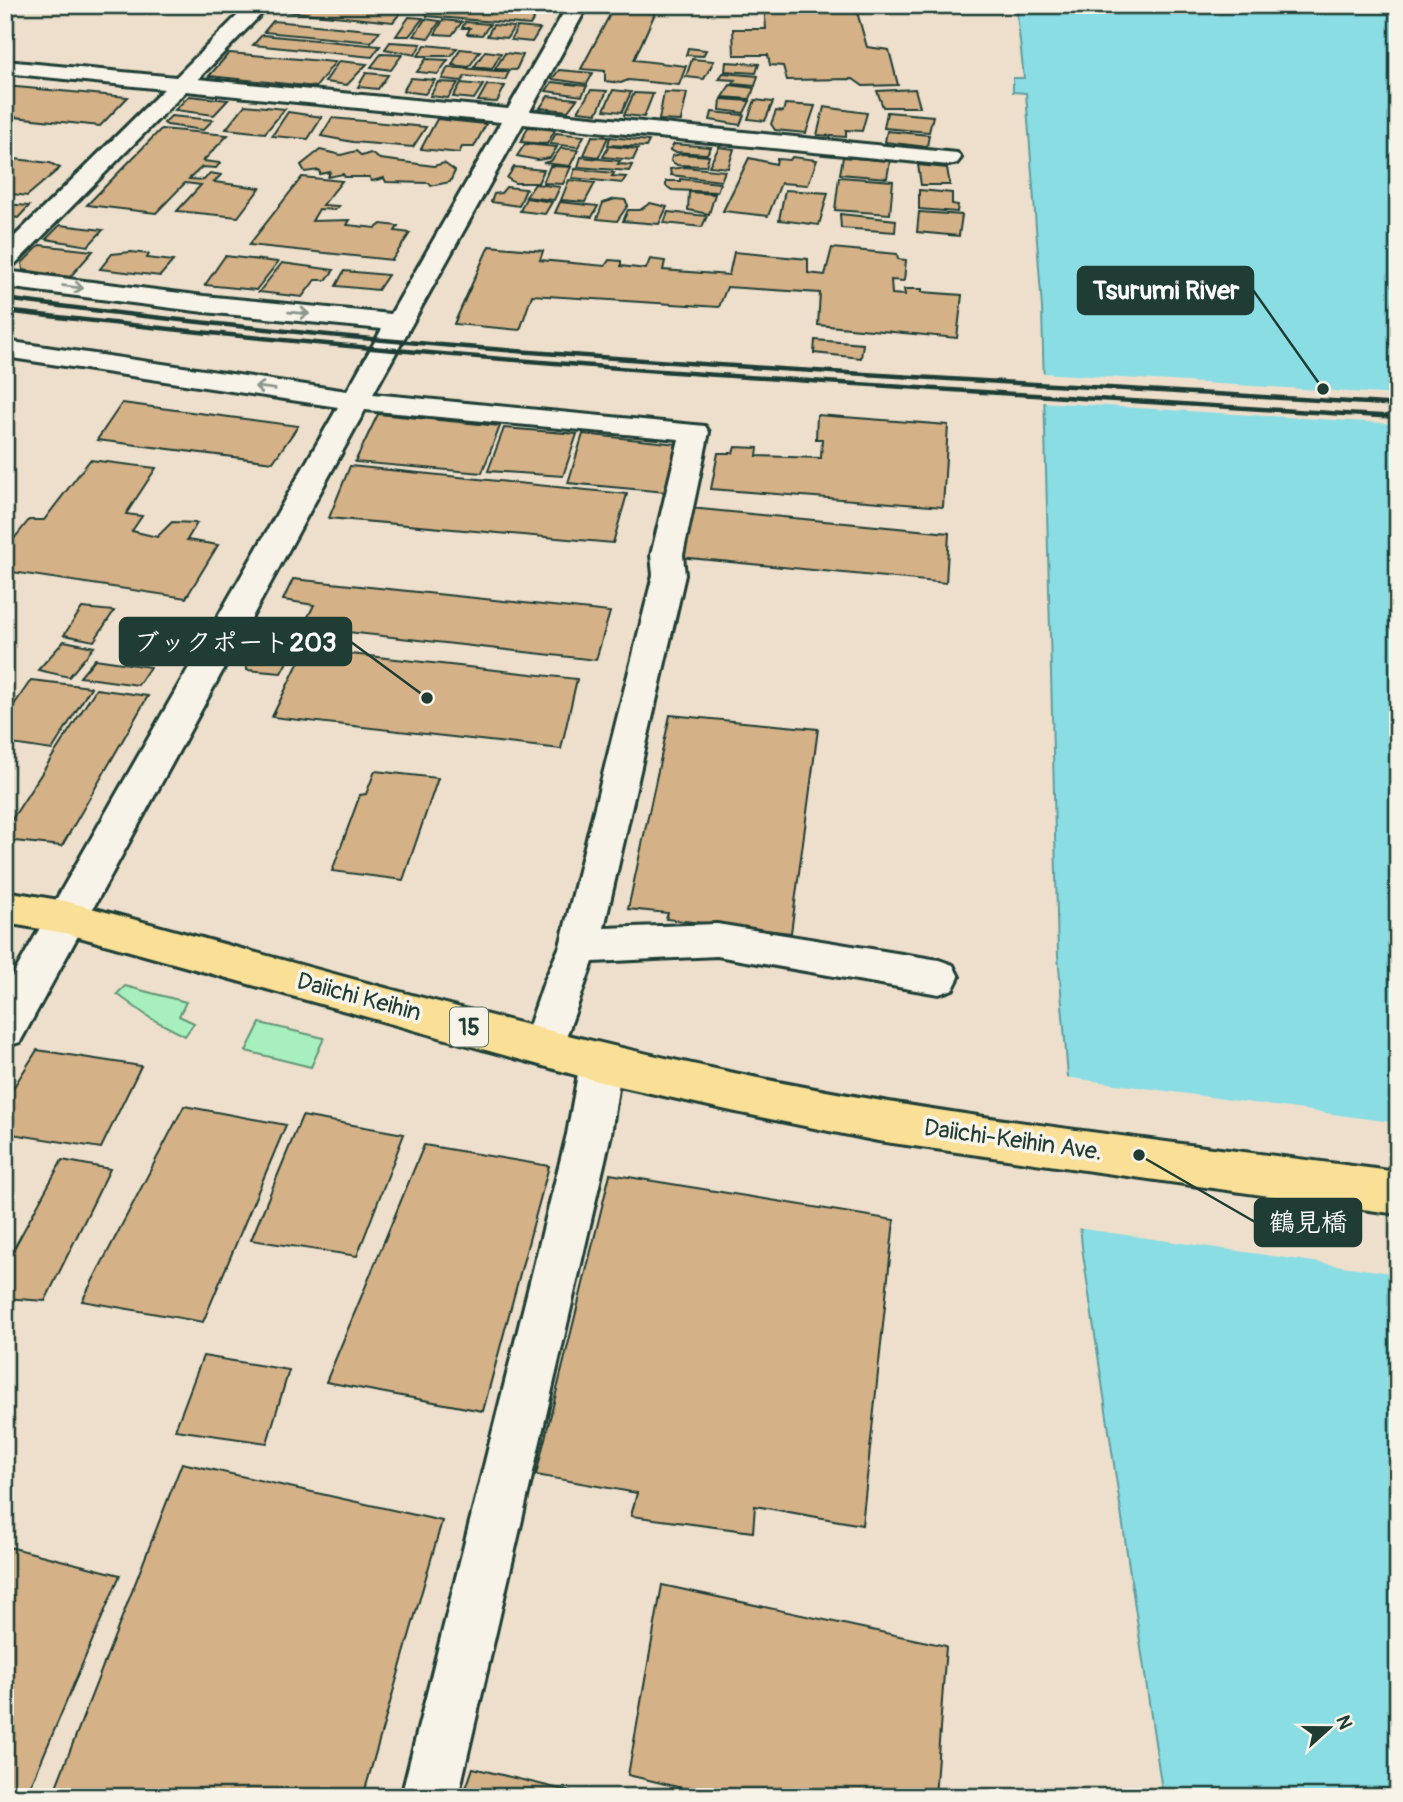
<svg xmlns="http://www.w3.org/2000/svg" width="1403" height="1802" font-family="Pangolin,'Klee One',sans-serif">
  <style>
    .green { fill: #a7efbd; stroke: #639678; stroke-width: 2 }
    .water { fill: #8bdde4; stroke: #609d9e; stroke-width: 2 }
    .pier { fill: #eddfcb }
    .building { fill: #d5b187; stroke: #1f3d34; stroke-width: 2 }
    .lines { fill: none; stroke-linecap: round; stroke-linejoin: round }
    .minor-casing { stroke: #1f3d34; stroke-width: 6 }
    .highway-casing { stroke: #1f3d34; stroke-width: 6 }
    .minor { fill: #f7f3e8; fill-rule: evenodd }
    .highway { fill: #f9e096; fill-rule: evenodd }
    .rail { stroke: #1f3d34; stroke-width: 4.5 }
    .oneway { stroke: #8b988e }
    .labels { text-anchor: middle; dominant-baseline: central; stroke-width: 7; stroke-linejoin: round; paint-order: stroke }
    .shield { fill: #f7f3e8; stroke: #60746a; stroke-width: 2 }
    .shield-label { font-size: 23px; font-weight: bold; fill: #1f3d34 }
    .street-label { font-size: 24px; fill: #1f3d34; stroke: #f7f3e8 }
    .leader { fill: none; stroke: #1f3d34; stroke-width: 2.5 }
    .callout-dot { fill: #1f3d34; stroke: #f7f3e8; stroke-width: 2.5 }
    .callout { fill: #1f3d34; stroke: #1f3d34; stroke-width: 2.5 }
    .callout-label { font-size: 26px; text-anchor: middle; font-weight: bold; fill: #fff }
  </style>
  <rect width="100%" height="100%" fill="#eddfcb"/>
  <filter id="ink" filterUnits="userSpaceOnUse"><feTurbulence type="fractalNoise" baseFrequency=".0143" numOctaves="2"/><feDisplacementMap in="SourceGraphic" scale="14" xChannelSelector="R" yChannelSelector="G"/><feConvolveMatrix kernelMatrix="1 2 1 2 8 2 1 2 1" color-interpolation-filters="sRGB"/></filter>
  <g filter="url(#ink)">
    <path class="green" d="M125 986 186 1002 179 1016 194 1023 185 1036 150 1018 117 994Z
      M260 1023 324 1038 311 1067 246 1051Z"/>
    <path class="water" d="M1016 5H1398V1797H1163L1082 1247 1058 955 1042 308 1026 93 1013 92V78H1024Z"/>
    <path class="pier" d="M1041 373 1398 395V424L1041 402Z
      M1065 1077 1398 1123V1274L1077 1228Z"/>
    <path class="building" d="M277 5H397L406 6 393 22 273 10Z
      M423 5H533L542 6 530 25 427 16Z
      M764 5H855L867 47 889 50 898 85 863 86 853 79 787 80 783 66 770 65 768 55H734L733 29H766Z
      M614 7 656 11 634 60 686 66 679 85 628 80 621 83 605 81V71L581 69Z
      M409 17 423 18 409 36H396Z
      M425 19 440 21 429 38 414 36Z
      M443 20 462 22 452 35 435 34Z
      M273 21 380 31 371 42 264 32Z
      M465 22 490 24 482 35 467 34 470 28H462Z
      M493 25 514 27 507 38 487 36Z
      M517 27 540 29 532 42 511 40Z
      M262 35 380 46 372 57 253 45Z
      M390 42 421 44 415 55 385 49Z
      M425 45 457 48 451 56H418Z
      M688 48 706 50 703 56 686 55Z
      M460 49 480 51 469 67 452 65Z
      M485 51 501 53 492 69 474 67Z
      M229 53 335 62 316 87 209 76Z
      M505 53 523 55 516 70 495 69Z
      M381 54 402 55 391 70 371 67Z
      M426 59 448 60 438 74 417 72Z
      M692 59 714 61 704 79 686 77Z
      M339 61 367 64 347 85 325 82Z
      M726 62 759 64 756 73 725 71Z
      M448 67 509 72 505 80 465 76 462 81 442 79Z
      M559 70 593 73 587 84 552 79Z
      M366 73 388 75 378 89 358 87Z
      M723 73 758 76 755 86 733 84 735 80 719 79Z
      M411 78 435 80 425 94 403 91Z
      M438 82 458 83 448 98 430 96Z
      M552 82 587 86 582 96 575 95 546 91Z
      M461 83 483 85 474 99 453 97Z
      M487 85 505 86 497 102 478 101Z
      M730 85 754 88 750 99 722 97Z
      M5 86 128 97 100 126 5 116Z
      M915 89 920 107H883L877 91Z
      M591 90 607 91 597 113 578 111Z
      M613 90 631 92 622 112 604 110Z
      M664 92 687 93 681 121 659 120Z
      M634 93 653 94 644 117 624 115Z
      M189 96 228 100 214 115 175 110Z
      M548 96 577 99 568 111 540 108Z
      M721 99 750 101 744 113 720 110Z
      M755 100 773 102 765 121 748 119Z
      M785 104 815 106 806 133 775 130 771 124 776 111 783 112Z
      M245 105 285 109 265 133 226 129Z
      M824 107 867 113 862 131 846 130V137L817 135Z
      M288 112 322 117 308 139 272 136Z
      M712 112 744 115 740 125 710 120Z
      M887 112 933 116 929 132 884 128Z
      M171 116 213 120 203 130 167 125 164 123Z
      M332 118 426 127 413 147 353 142 321 136Z
      M437 119 486 124 474 147H462L459 153 421 149Z
      M528 127 555 130 547 144 521 142Z
      M161 129 228 135 203 161 220 163 216 168 202 167 189 179 204 180 210 173 221 175 214 182 260 188 238 217 177 211 201 185 185 183 156 213 87 205Z
      M887 131 929 135 927 147 885 142Z
      M556 133 584 136 578 147 550 144Z
      M592 136 608 137 599 157 584 155Z
      M610 137 649 141 646 147 608 145Z
      M525 144 557 147 550 158 538 160 517 156Z
      M674 144 711 147 707 154 674 152 670 150Z
      M609 146 638 149 633 160 603 157Z
      M719 147 734 149 728 168 709 166Z
      M561 148 578 150 570 166 543 163 551 161Z
      M320 150 341 155 356 151 362 156 370 153 380 159 434 166 444 163 455 171 450 182 431 186 429 183 386 182 384 178 372 181 369 177H345L343 174 328 177 330 172 320 174 319 170 305 172 301 165Z
      M681 154 709 156 706 166 677 165 671 161 672 156Z
      M581 157 620 161 618 164 632 165 629 171 578 167Z
      M792 157 817 160 808 185 781 183 768 216 723 211 749 158 776 164 777 159 790 160Z
      M843 157 890 161 887 178 840 174Z
      M5 158 50 163 60 168 27 196 5 193Z
      M918 165 947 168 950 185H921Z
      M550 166 571 167 563 184 543 183Z
      M514 167 544 170 538 183H515L507 178Z
      M685 167 725 171 721 181 671 175 670 169Z
      M575 169 614 173 612 176 626 177 622 183 572 178Z
      M302 177 342 181 323 205 339 206 335 210 319 209 312 221 350 220 347 225 376 228 381 224 398 226 395 231 410 233 392 260 249 245Z
      M839 177 893 181 890 214 835 210Z
      M680 179 720 183 717 192 672 190 666 186V181H680Z
      M569 180 595 183 585 202 561 200Z
      M535 184 560 187 554 200 526 197Z
      M506 187 526 189 519 206 491 202 494 194 501 193Z
      M785 190 828 193 819 225 779 220Z
      M919 190 952 193V204L958 205 957 212 919 209Z
      M689 192 715 194 709 214 688 210Z
      M526 198 552 202 545 214 520 211Z
      M615 199 625 200 628 205 617 221 597 219 603 203Z
      M560 202 598 206 592 217 555 213Z
      M650 203 667 207 659 224 623 221 628 210H640Z
      M5 204 29 206 18 218 5 216Z
      M668 212 707 216 702 227 664 223Z
      M919 212 962 215 959 236 917 232Z
      M840 214 896 220 895 232 841 228Z
      M60 225 103 230 88 246 46 239Z
      M40 245 93 251 70 277 23 270 22 263Z
      M489 246 543 251 540 260 605 266 609 260 621 261V266L646 269 650 259 665 261 663 270 729 275 734 252 808 259V273L825 275 832 248 897 254 898 259 906 260 904 281 891 280 892 294 905 295 904 289H922V292L962 295 957 338 818 325 820 293 727 287 719 307 532 295 520 330 454 324Z
      M131 252 149 254 147 258 173 261 160 276 100 269 112 254Z
      M225 256 278 262 256 290 205 285Z
      M282 263 334 270 326 280H315L302 297 259 292Z
      M344 271 388 275 378 290 336 286Z
      M815 340 863 344 861 358 814 353Z
      M122 403 298 426 273 462 97 440Z
      M378 414 500 426 482 473 355 462Z
      M817 415 948 425 943 507 711 489 718 453H733L735 447 758 448 757 456 821 458 822 439H816Z
      M504 428 577 434 563 476 488 471Z
      M583 434 678 444 666 492 568 483Z
      M90 460 156 468 126 514 142 516 132 531 157 537 172 522 197 523 187 540 218 545 186 598 5 571V550L29 520H44Z
      M350 466 627 494 613 543 329 518Z
      M690 508 949 533 946 583 679 557Z
      M293 579 610 612 596 660 303 627 314 605 283 600Z
      M82 608 114 611 94 641 64 635Z
      M245 640 295 647 281 673 247 670Z
      M64 641 94 647 69 677 38 670Z
      M305 649 577 679 561 749 272 717Z
      M95 659 150 667 138 685 80 677Z
      M31 680 91 687 52 750 5 743V718Z
      M96 689 148 696 62 846 5 840V830Z
      M670 715 818 729 791 933 666 919 668 913 628 909Z
      M375 771 438 778 403 880 332 871 360 795 366 794Z
      M37 1050 141 1066 101 1148 5 1133V1101Z
      M184 1106 286 1125 203 1322 82 1301Z
      M302 1116 404 1134 357 1256 251 1240Z
      M424 1145 549 1166 483 1411 326 1382Z
      M62 1160 110 1169 45 1301 5 1298V1265Z
      M610 1174 894 1220 862 1525 755 1506 753 1532 631 1516 637 1493 536 1475Z
      M203 1356 289 1370 267 1443 175 1430Z
      M182 1463 442 1521 363 1797H52Z
      M5 1546 120 1575 26 1797H5Z
      M662 1585 946 1646 935 1797H719L628 1775Z
      M473 1768 593 1797H463Z"/>
    <g class="lines">
      <defs>
        <path id="minor" d="M248 5H270L198 79 508 109 568 5H588L530 111 957 153 961 158 957 163 949 165 523 124 373 394 705 426 709 432 683 555 685 575 604 928 717 924 939 960 953 965 959 977 953 989 939 994 717 956 593 962 558 1060 543 1065 528 1060 522 1047 544 982 560 946 653 575 651 555 679 439 365 410 20 1042 5 1047V989L338 407 5 357V341L347 391 382 329 204 312 5 287V271L204 296 391 314 501 122 186 91 14 265 5 268V246L164 89 5 73V61L176 77Z
          M601 1044 616 1050 622 1063 611 1134 458 1797H401L567 1134 580 1063 586 1050Z"/>
        <path id="highway" d="M5 891 65 901C287 960 509 1026 734 1073 953 1119 1177 1142 1398 1172V1214L878 1141 736 1112 601 1082 65 933 5 923Z"/>
      </defs>
      <use href="#minor" class="minor-casing"/>
      <use href="#highway" class="highway-casing"/>
      <use href="#minor" class="minor"/>
      <use href="#highway" class="highway"/>
      <path class="rail" d="M5 299C467 360 933 376 1398 405
        M5 311C468 365 933 389 1398 417"/>
    </g>
    <defs><path id="oneway-shaft" d="M-6 0H5M1.5-3L5.5 0L1.5 3" fill="none" stroke-width="1.6" stroke-linecap="round" stroke-linejoin="round" transform="scale(1.75)"/></defs>
    <g class="oneway">
      <use href="#oneway-shaft" transform="translate(73 287) rotate(7)"/>
      <use href="#oneway-shaft" transform="translate(299 313) rotate(5)"/>
      <use href="#oneway-shaft" transform="translate(265 388) rotate(-172)"/>
    </g>
  </g>
  <g class="labels">
    <rect class="shield" x="450" y="1007.5" width="38" height="39" rx="5"/>
    <g class="shield-label">
      <text x="469" y="1027">15</text>
    </g>
    <g class="street-label">
      <text transform="translate(359 997) rotate(15)">Daiichi Keihin</text>
      <text transform="translate(1013 1140) rotate(8)">Daiichi-Keihin Ave.</text>
    </g>
  </g>
  <path class="leader" d="M1323 389L1253 290M427 698L351 642M1139 1155L1255 1222"/>
  <g class="callout-dot">
    <circle cx="1323" cy="389" r="7"/>
    <circle cx="427" cy="698" r="7"/>
    <circle cx="1139" cy="1155" r="7"/>
  </g>
  <g class="callout">
    <rect x="1078" y="267" width="175" height="47" rx="7"/>
    <rect x="120" y="618" width="231" height="47" rx="7"/>
    <rect x="1255" y="1199" width="106" height="47" rx="7"/>
  </g>
  <g class="callout-label">
    <text x="1166" y="299">Tsurumi River</text>
    <text x="235" y="651">ブックポート203</text>
    <text x="1308" y="1231">鶴見橋</text>
  </g>
  <rect width="1403" height="1802" fill="none" stroke="#f7f3e8" stroke-width="28"/>
  <rect x="14" y="14" width="1375" height="1774" fill="none" stroke="#1f3d34" stroke-width="2.5" filter="url(#ink)"/>
  <g transform="translate(1329 1728) rotate(69)" stroke="#f7f3e8" stroke-width="5" paint-order="stroke">
  <path d="M0-5L12 26L0 18L-12 26Z" fill="#1f3d34"/>
  <text y="-10" font-size="19" font-weight="bold" text-anchor="middle" fill="#1f3d34">N</text>
  </g>
</svg>
